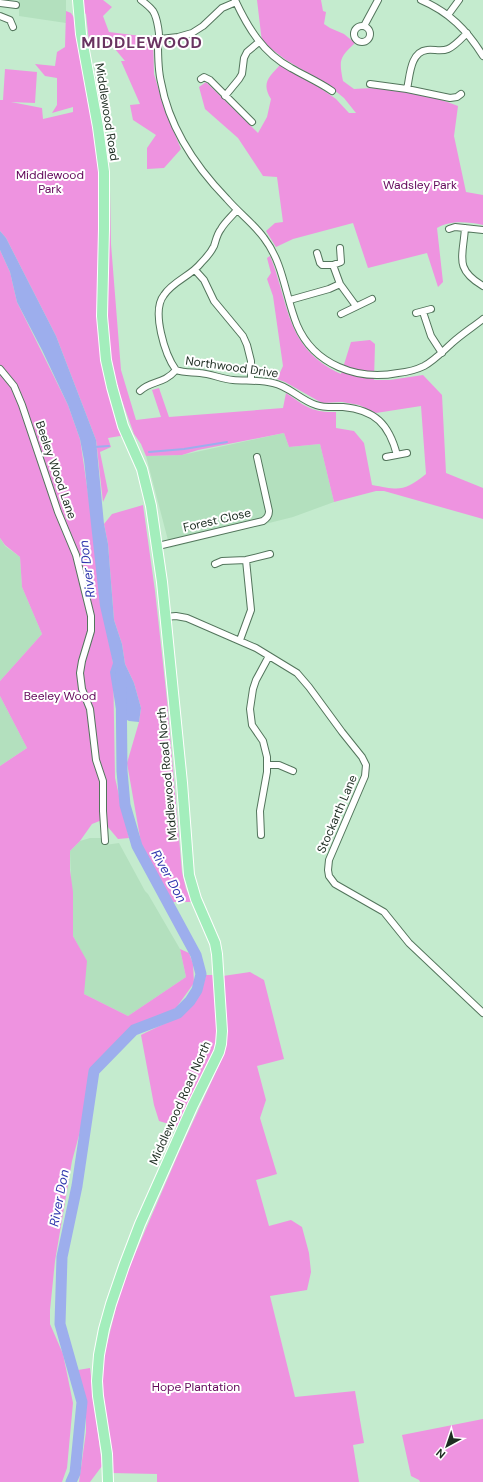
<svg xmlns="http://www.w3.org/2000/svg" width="483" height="1482" font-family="'DM Sans',sans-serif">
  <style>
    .built { fill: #b3e0be }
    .green { fill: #ee93e0 }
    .water { fill: #9daeed }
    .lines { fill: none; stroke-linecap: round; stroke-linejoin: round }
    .stream { stroke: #9daeed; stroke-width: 2 }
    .river { stroke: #9daeed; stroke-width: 11 }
    .street-casing { stroke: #53755c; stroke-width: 8 }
    .primary-casing { stroke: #fff; stroke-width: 12 }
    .street { stroke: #fff; stroke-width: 6 }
    .primary { stroke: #a3eebc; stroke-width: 10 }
    .labels { text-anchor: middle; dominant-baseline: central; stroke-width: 4; stroke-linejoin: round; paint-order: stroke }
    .street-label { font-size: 12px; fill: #1e2d22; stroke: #fff }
    .park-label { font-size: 12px; fill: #62085a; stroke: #fff }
    .water-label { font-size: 13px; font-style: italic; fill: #3037ae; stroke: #fff }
    .district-label { font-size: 16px; font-weight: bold; letter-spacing: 1px; fill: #693361; stroke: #fff }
  </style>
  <rect width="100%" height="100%" fill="#c4ebce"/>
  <path class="built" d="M19 0H66V23L19 16Z
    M284 433 289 447 320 444 334 502 293 517 170 548 146 456 182 455Z
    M0 538 5 546 20 557 22 587 42 634 0 681Z
    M0 696 27 748 0 766Z
    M90 838H103L105 845 119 843 145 891 148 894 180 949 186 977 128 1016 84 994 82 953 73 936 70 851 80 841Z"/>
  <path class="green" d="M84 0H103L112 7 103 16 109 32 133 35 153 36 154 74 164 108 181 149 164 168 147 169V148L156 135 133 120 130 105 140 104 121 61H125L110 43 89 41 86 14 84 13Z
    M257 0H321L323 11 326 12 324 24 330 28 344 34 355 43C339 58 339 60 343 81L354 89C389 86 425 93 458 106L454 136 466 192 483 195V225C468 222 451 220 437 228L443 282 438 287 427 253 368 268 353 223 293 239 276 247 266 231 275 223 283 222 277 177 263 176 238 138 205 109 199 87 206 82 258 133 267 117 271 99C261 83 269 77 280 65L310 81 336 99 349 113H356L344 98 328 85 286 60 262 42Z
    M66 11 71 13 75 19 99 169 98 328 124 437 120 436 108 438 111 447 100 452 108 491 103 502 96 440 56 336 6 238 0 231V100H3L5 69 37 72 35 103 11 102 42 108 43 119 73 112V107L52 113 57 105V78L45 76 35 64 55 66 57 52 65 47Z
    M109 183 110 191 111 244 121 370 136 420 161 417 152 390 159 388 169 417 283 408 286 393C305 406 312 413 336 412V428L354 431 364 443 372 485C399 490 404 492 426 474L421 406 376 413 359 405 342 402 322 403 285 382 277 379 283 366 273 296 267 279 271 273 267 258 270 256C290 305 285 348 341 374L351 342 370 340 375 344 374 380H390L423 375 442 395 446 473 483 488V519L384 491H376L334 502 320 444 289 447 284 433 198 450 182 455 146 456 141 444 134 434 120 395 114 375 107 335 106 295Z
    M0 250 10 272 17 302 68 405 80 439 113 663 115 778 129 838 118 839 102 820 92 824 80 841 70 851V870L73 892V936L87 961 84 994 128 1016 186 977 180 949 189 953 193 964 194 983 176 1008 147 1021 106 1054 91 1091 72 1161 55 1261 50 1310V1324L63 1354 73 1403 67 1468 62 1482H0V766L27 748 0 696V681L42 634 22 587 20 557 5 545 0 538Z
    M143 505 155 591 167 700 182 872 186 889 192 902H172L141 843 127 763 139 722 141 708 134 683 125 664 122 644 114 620 108 544 104 524 112 514Z
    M250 972 264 980 284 1059 257 1066 266 1100 260 1118 277 1174 256 1180 269 1226 291 1220 302 1227 309 1253 311 1272 307 1290 270 1296 295 1397 355 1391 364 1443 353 1445 359 1482H157V1474L111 1473 100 1387 105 1352 122 1284 180 1150 221 1061 227 1041 223 976Z
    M206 975H215L218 1022 216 1051 179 1127 159 1121 154 1105 141 1035C174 1018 196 1016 206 975Z
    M90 1368 102 1466 90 1482H79L86 1432V1402L78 1370Z
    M483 1419V1482H420L419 1480 411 1476 402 1435Z"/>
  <path class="water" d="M0 231 6 238 56 336 96 440 104 524 108 544 114 620 122 644 125 664 134 683 141 708 139 722 129 721 117 715 110 672 113 663 100 606 84 460 80 439 68 405 42 350 17 302 10 272 0 250Z"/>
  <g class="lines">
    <path class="stream" d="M94 447 109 446
      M149 452 184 449 227 442"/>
    <path class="river" d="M71 1482 75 1473 82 1402 60 1324 62 1257 77 1186 94 1071 134 1030 178 1013 190 1001 197 990 201 974 196 955 137 846 125 805 122 771 121 671"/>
    <defs>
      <path id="street" d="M141 0C145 3 150 7 153 11 157 17 161 38 158 43 158 56 158 70 161 82 169 127 196 167 227 199 239 213 254 224 264 238 284 264 285 296 297 325 314 365 358 381 398 373 407 372 416 370 424 366 435 360 443 351 452 343 462 334 473 327 483 319
        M235 0C248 28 263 53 291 68 305 76 319 82 332 91
        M421 0C449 12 467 30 483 56
        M0 3 16 5
        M448 15 459 0
        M0 16 10 20 13 27
        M354 34a8 8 0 1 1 16 0a8 8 0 1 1-16 0Z
        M364 26 378 0
        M160 39 178 37 192 33 203 26 222 8 236 2
        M201 79 204 77 210 80 252 122
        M370 84 407 89 450 98 457 97 461 94
        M407 89C410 76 410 52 427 50 434 49 441 52 448 49 455 46 462 38 467 33
        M225 96 239 79 242 74 244 58 247 52 259 42
        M465 228C463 257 454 269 483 286
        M449 229 455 227 483 230
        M317 253 320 263 322 265H333L341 262 340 248
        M333 265 340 284 356 306
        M195 270 204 280 214 301 243 336 247 345 251 361V380
        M290 300 329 289 340 284
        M423 312 431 336 442 353
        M416 313 431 309
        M341 314 372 299
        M0 369 14 386 22 405 58 512 76 555 91 616V631L82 661 80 673 82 689 90 709 96 760 103 781V811L105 841
        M176 370C184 373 192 372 200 373 211 374 222 379 233 380 246 381 260 380 273 383 289 386 300 400 316 405 324 408 334 407 343 407 375 410 389 424 397 455
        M140 391C151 380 163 385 176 370 165 355 151 311 164 295 173 281 191 276 201 263 206 258 211 252 214 246 216 240 217 234 221 229 225 222 232 216 237 210
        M386 457 407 453
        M158 546 263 521C267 518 269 516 269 511L257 457
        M215 564 222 561 246 560 270 554
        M165 617 176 616 187 618 256 648 297 673 309 687 342 732 362 757 366 765 365 776 329 860 328 870 329 876 335 884 384 912 409 943 483 1013
        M240 640 251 610 246 560
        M268 765H279L293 771
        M261 835 260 811 267 772V757L263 741 252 725 250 709 253 689 256 680 269 656"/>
      <path id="primary" d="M78 0 81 34 98 127 104 172V229L102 316 106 360 112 387 123 426 142 469 151 506 162 582 182 783 189 875 196 899 215 943 217 954 222 1031 221 1044 219 1052 193 1105 140 1224 124 1266 111 1304 104 1329 99 1355 97 1381 98 1396 107 1454 108 1482"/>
    </defs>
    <use href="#street" class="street-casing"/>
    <use href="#primary" class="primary-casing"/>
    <use href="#street" class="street"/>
    <use href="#primary" class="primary"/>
  </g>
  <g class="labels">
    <g class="street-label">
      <text transform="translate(107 112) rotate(81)">Middlewood Road</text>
      <text transform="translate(232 367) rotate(8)">Northwood Drive</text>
      <text transform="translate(56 470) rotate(71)">Beeley Wood Lane</text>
      <text transform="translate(217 520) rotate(-13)">Forest Close</text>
      <text transform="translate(167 774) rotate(-95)">Middlewood Road North</text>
      <text transform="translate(337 814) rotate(-67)">Stockarth Lane</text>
      <text transform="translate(180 1103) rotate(-66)">Middlewood Road North</text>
    </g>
    <g class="park-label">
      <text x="50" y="175">Middlewood<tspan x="50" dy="14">Park</tspan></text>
      <text x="420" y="185">Wadsley Park</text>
      <text x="60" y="696">Beeley Wood</text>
      <text x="196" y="1387">Hope Plantation</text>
    </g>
    <g class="water-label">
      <text transform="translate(87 569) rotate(-97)">River Don</text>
      <text transform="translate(169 876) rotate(61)">River Don</text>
      <text transform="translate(59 1198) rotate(-79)">River Don</text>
    </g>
    <g class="district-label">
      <text x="142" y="42">MIDDLEWOOD</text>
    </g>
  </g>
  <g transform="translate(447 1446) rotate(220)" stroke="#ffffff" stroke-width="3" paint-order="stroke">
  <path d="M0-3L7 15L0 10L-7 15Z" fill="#1e2d22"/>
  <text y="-6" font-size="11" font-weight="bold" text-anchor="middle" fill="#1e2d22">N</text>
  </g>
</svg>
